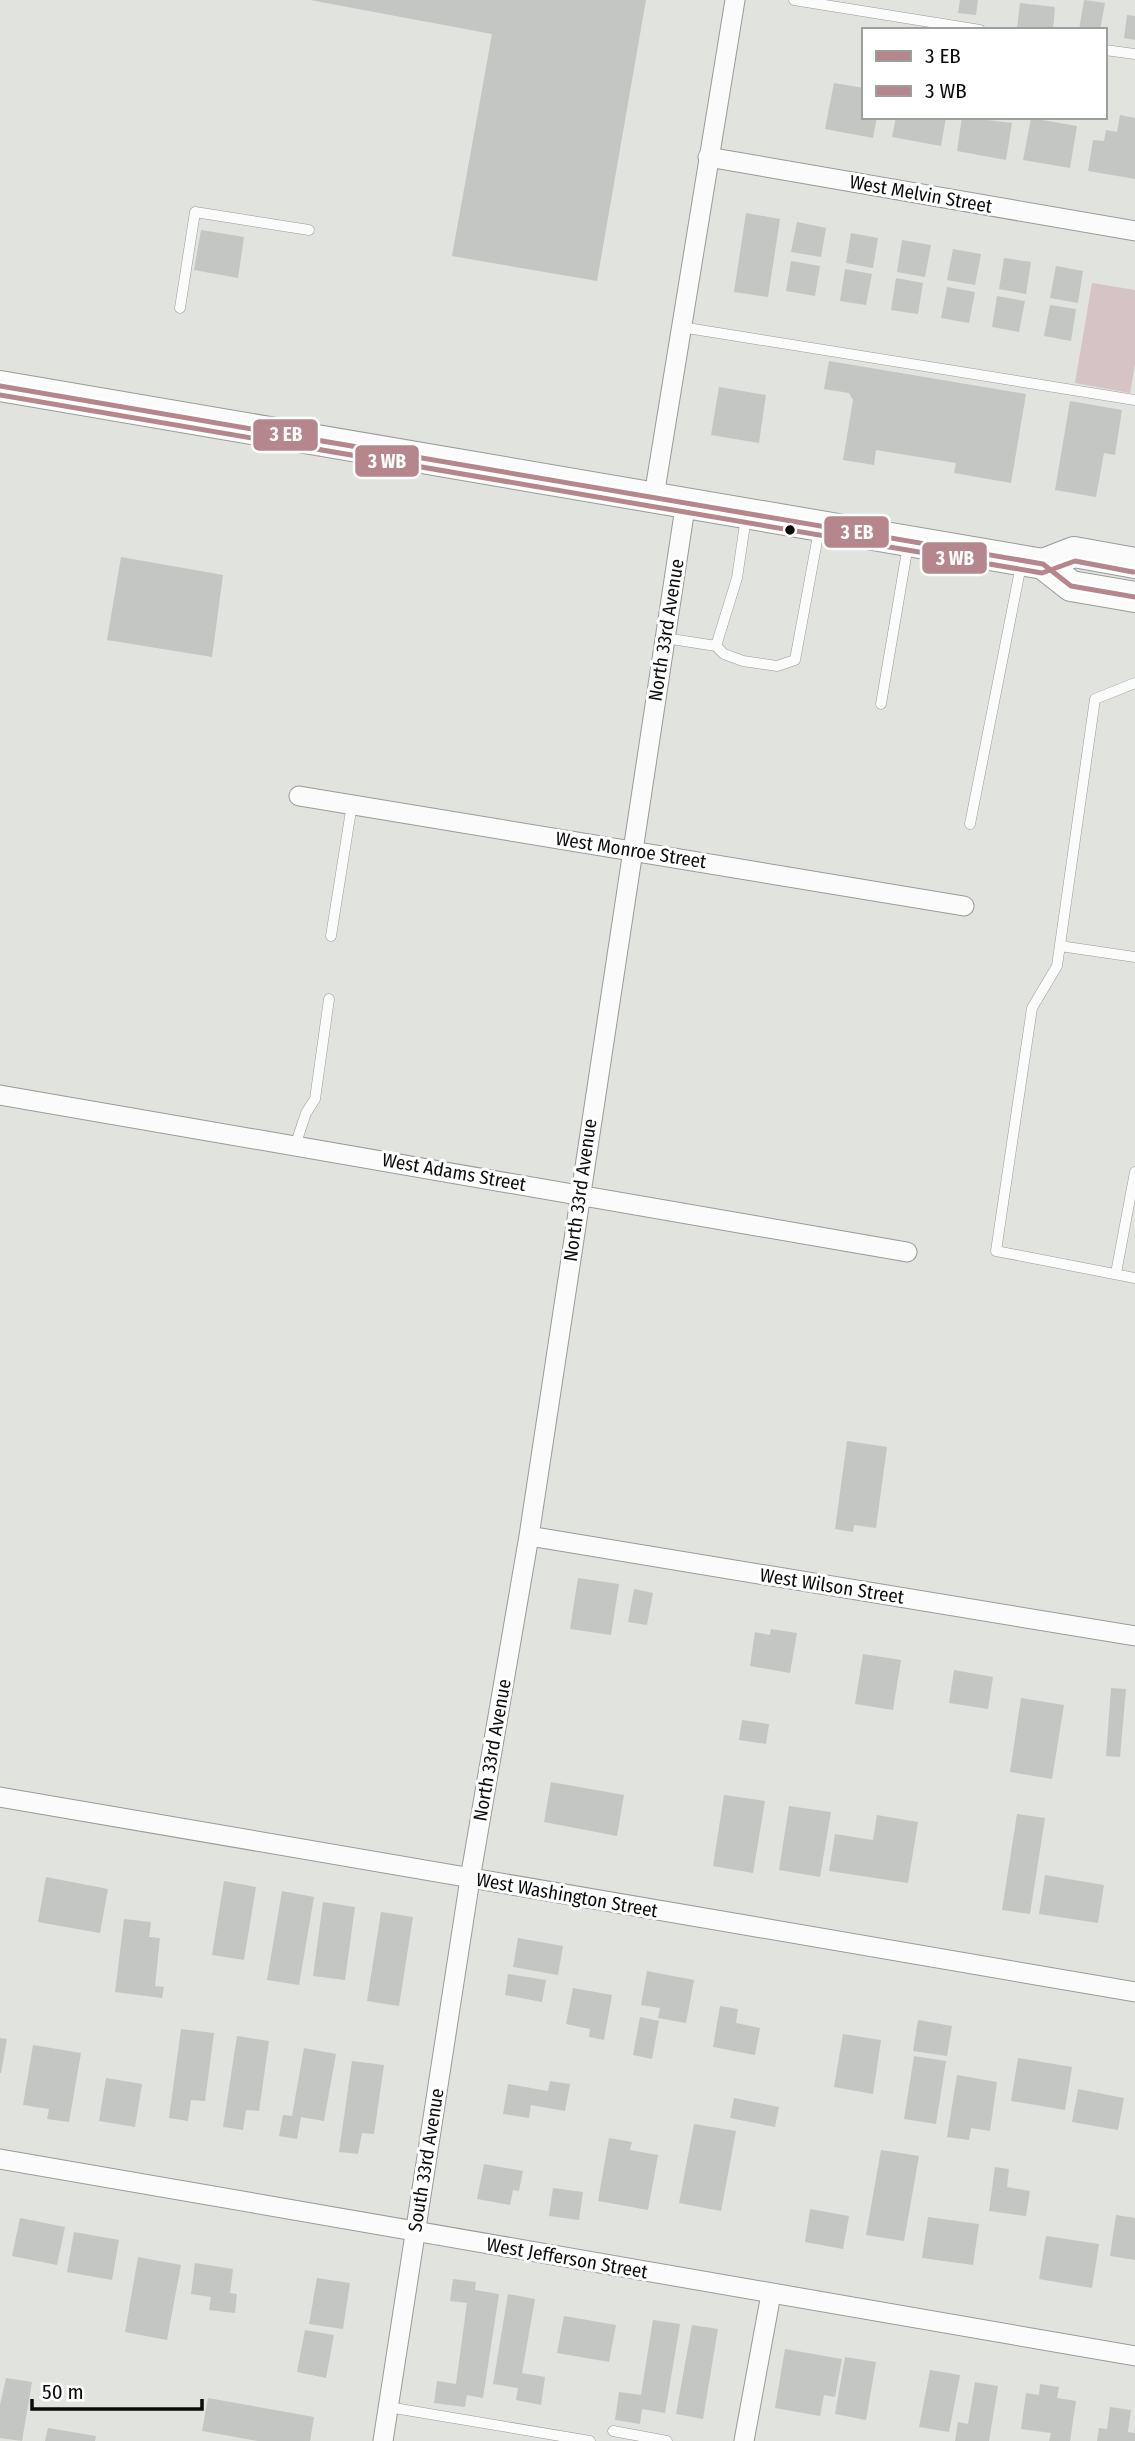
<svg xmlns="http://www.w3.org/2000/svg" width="1135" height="2441" font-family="'Fira Sans Condensed',sans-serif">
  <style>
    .green { fill: #d5c3c5 }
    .building { fill: #c3c6c2 }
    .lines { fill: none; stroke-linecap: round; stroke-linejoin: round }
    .service-casing { stroke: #999b98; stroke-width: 11 }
    .minor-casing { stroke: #999b98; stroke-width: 21 }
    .primary-casing { stroke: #999b98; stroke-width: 32 }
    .service { stroke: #fafbfa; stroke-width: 10 }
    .minor { stroke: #fafbfa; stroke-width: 19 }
    .primary { stroke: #fafbfa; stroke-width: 30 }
    .bus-1-casing { stroke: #fff; stroke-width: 10 }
    .bus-2-casing { stroke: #fff; stroke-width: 10 }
    .bus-1 { stroke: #b5878c; stroke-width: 5 }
    .bus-2 { stroke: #b5878c; stroke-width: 5 }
    .bus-dot { fill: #0b0d0b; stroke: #fff; stroke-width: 2.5 }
    .labels { text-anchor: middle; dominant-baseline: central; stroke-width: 6; stroke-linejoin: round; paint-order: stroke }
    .street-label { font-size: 19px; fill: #0b0d0b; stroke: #fff }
    .line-badge { stroke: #fff; stroke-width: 2.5 }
    .badge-label { font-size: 19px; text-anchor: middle; font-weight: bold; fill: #fff }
  </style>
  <rect width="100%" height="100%" fill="#e0e3de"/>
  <path class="green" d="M1092 283 1135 290V364L1130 393 1075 383Z"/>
  <path class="building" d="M310 0H646L597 281 452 256 492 34Z
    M960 0H978L976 15 958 13Z
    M1084 0 1105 3 1100 30H1079Z
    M1020 3 1055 7 1053 30 1017 28Z
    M1127 15 1135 16V40L1124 38Z
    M834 83 864 88V117H877L873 138 825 129Z
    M1120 115 1135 118V179L1088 171 1093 140 1104 141 1106 130 1117 132Z
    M896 117H946L941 146 892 137Z
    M962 117 1012 123 1006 160 957 151Z
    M1031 118 1077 126 1070 168 1023 160Z
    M746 213 780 219 768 297 734 292Z
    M797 222 826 228 821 257 791 252Z
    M201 230 244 237 238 278 194 270Z
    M851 233 878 238 873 268 846 263Z
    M902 240 931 245 925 277 897 272Z
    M953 249 981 254 975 285 947 280Z
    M1004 258 1031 262 1026 294 999 289Z
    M791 261 820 266 815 296 786 291Z
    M1056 266 1083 271 1078 303 1050 298Z
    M845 269 872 274 866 305 840 301Z
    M896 278 923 283 918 314 891 310Z
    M947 287 975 292 969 323 941 318Z
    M997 296 1025 301 1019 332 992 327Z
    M1050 305 1076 309 1071 341 1044 336Z
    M829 361 1026 394 1011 483 954 473 956 463 876 450 874 465 843 460 853 400 849 393 824 389Z
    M719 387 766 395 759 443 711 435Z
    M1070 401 1122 410 1115 455 1104 453 1096 497 1055 490Z
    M121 557 223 575 212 657 107 640Z
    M847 1441 887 1447 876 1528 854 1525 853 1532 835 1529Z
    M578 1578 619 1584 611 1635 570 1629Z
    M634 1589 653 1593 647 1625 628 1622Z
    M771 1629 797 1633 790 1673 750 1666 755 1632 770 1635Z
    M863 1654 901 1660 893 1710 855 1704Z
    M954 1670 993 1677 988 1709 949 1703Z
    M1111 1688 1126 1689 1120 1757 1106 1756Z
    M1021 1698 1064 1705 1052 1779 1010 1772Z
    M742 1720 769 1724 766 1744 739 1740Z
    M551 1782 624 1795 617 1836 544 1822Z
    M724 1795 765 1801 753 1873 713 1866Z
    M789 1806 831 1812 820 1877 779 1870Z
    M1017 1814 1045 1818 1030 1914 1002 1910Z
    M877 1815 918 1822 908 1883 829 1871 835 1834 873 1840Z
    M1045 1875 1104 1885 1098 1923 1039 1914Z
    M46 1877 108 1889 100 1933 38 1922Z
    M224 1881 256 1887 244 1960 212 1955Z
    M282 1891 314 1897 299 1985 267 1980Z
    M323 1902 355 1907 345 1980 313 1976Z
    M381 1912 413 1917 399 2006 367 2001Z
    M124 1919 151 1922 149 1937 160 1938 155 1986 164 1987 162 1998 115 1992Z
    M518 1938 563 1946 558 1975 513 1967Z
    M647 1971 694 1980 686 2023 658 2018 660 2008 641 2005Z
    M508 1974 546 1980 542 2002 505 1995Z
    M573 1988 612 1995 604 2040 589 2037 590 2029 566 2024Z
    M720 2006 738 2009 736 2023 760 2028 755 2055 713 2047Z
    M640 2017 659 2021 652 2059 633 2055Z
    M918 2020 952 2026 947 2056 913 2051Z
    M181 2029 214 2033 205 2101 191 2100 188 2121 169 2118Z
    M843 2034 881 2040 873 2094 834 2087Z
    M237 2036 269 2041 259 2111 246 2110 243 2130 223 2127Z
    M0 2038 7 2039 1 2073H0Z
    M33 2045 81 2053 69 2122 47 2119 49 2109 23 2105Z
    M304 2048 336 2054 324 2121 301 2117 297 2139 279 2136 283 2115 292 2116Z
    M914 2056 946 2061 936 2124 904 2119Z
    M1018 2058 1072 2067 1065 2110 1011 2101Z
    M352 2061 384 2065 374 2134 362 2133 358 2154 339 2152Z
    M957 2075 997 2082 990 2131 971 2128 969 2140 947 2137Z
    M106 2078 142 2084 135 2127 99 2121Z
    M550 2081 570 2084 565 2111 531 2105 529 2118 503 2114 508 2084 548 2091Z
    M1078 2089 1124 2098 1118 2130 1072 2122Z
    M734 2098 779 2107 775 2127 730 2118Z
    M694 2124 736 2131 721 2211 679 2203Z
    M609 2138 632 2142 630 2150 658 2155 648 2210 598 2201Z
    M881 2150 919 2156 904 2241 866 2235Z
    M484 2164 523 2171 519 2191 513 2190 510 2205 477 2199Z
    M995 2167 1009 2169 1007 2187 1030 2191 1026 2216 989 2211Z
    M553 2188 583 2192 579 2220 549 2216Z
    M810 2209 849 2216 843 2249 805 2242Z
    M1116 2215 1135 2218V2260L1110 2256Z
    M928 2217 979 2224 973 2265 922 2258Z
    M20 2218 65 2227 57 2265 12 2256Z
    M74 2232 119 2240 112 2280 67 2272Z
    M1046 2236 1099 2244 1092 2288 1039 2279Z
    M138 2257 181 2265 167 2340 125 2332Z
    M195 2263 233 2269 230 2293 237 2294 235 2313 209 2310 211 2297 191 2294Z
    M317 2278 350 2283 343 2329 309 2324Z
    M453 2279 476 2282 475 2290 499 2294 483 2398 467 2395 465 2407 434 2403 437 2381 456 2384 467 2303 450 2301Z
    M508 2294 535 2299 522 2373 545 2377 541 2405 516 2400 518 2388 493 2384Z
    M564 2316 616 2325 609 2362 557 2353Z
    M653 2320 680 2324 665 2413 642 2409 640 2424 615 2420 619 2392 641 2395Z
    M692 2325 718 2329 703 2419 676 2414Z
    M305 2330 334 2335 326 2378 297 2372Z
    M785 2349 842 2359 835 2397 824 2395 820 2416 775 2408Z
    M845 2357 876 2362 866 2420 835 2414Z
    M930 2370 960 2375 949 2432 919 2427Z
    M6 2378 32 2382 22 2441 0 2438V2405Z
    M975 2382 998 2386 989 2441H955L958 2422 968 2424Z
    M1040 2384 1059 2387 1057 2398 1076 2401 1070 2441H1049L1051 2433 1021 2429 1026 2393 1039 2395Z
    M208 2398 314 2417 310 2441H258L202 2431Z
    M1110 2407 1131 2410 1128 2432 1135 2433V2441H1097L1099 2428 1107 2429Z
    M48 2428 96 2436 95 2441H45Z"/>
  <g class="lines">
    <defs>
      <path id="service" d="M794 0 980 30
        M1105 50 1135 54
        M180 308 195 212 309 230
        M681 327 1135 400
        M665 638 716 646 724 654 743 661 777 666 795 660 819 530
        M716 646 737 578 746 517
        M1135 683 1095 699 1057 966 1032 1008 996 1251 1135 1278
        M881 704 908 545
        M970 824 1021 565
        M331 936 352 804
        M1060 946 1135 957
        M295 1146 306 1113 315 1099 329 999
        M1116 1273 1135 1172
        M388 2407 590 2441
        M613 2431 667 2441"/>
      <path id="minor" d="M708 157 1135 231
        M654 496 735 0
        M299 796 964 906
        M0 1095 907 1252
        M529 1536 1135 1636
        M0 1797 1135 1992
        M0 2159 1135 2356
        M383 2441 470 1879 529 1536 686 501
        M744 2441 771 2294"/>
      <path id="primary" d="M0 386 1043 564 1071 586 1135 597
        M1043 564 1074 552 1135 563"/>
    </defs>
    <use href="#service" class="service-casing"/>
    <use href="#minor" class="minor-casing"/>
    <use href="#primary" class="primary-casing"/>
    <use href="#service" class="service"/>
    <use href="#minor" class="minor"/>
    <use href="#primary" class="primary"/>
    <defs>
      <path id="bus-1" d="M0 386 1043 564 1071 586 1135 597"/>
      <path id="bus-2" d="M0 395 1042 573 1075 561 1133 572"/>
    </defs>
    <use href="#bus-1" class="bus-1-casing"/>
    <use href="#bus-2" class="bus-2-casing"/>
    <use href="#bus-1" class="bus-1"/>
    <use href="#bus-2" class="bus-2"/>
  </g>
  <circle class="bus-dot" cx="790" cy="530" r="6"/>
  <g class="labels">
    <g class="street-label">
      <text transform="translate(921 194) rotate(10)">West Melvin Street</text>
      <text transform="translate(666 630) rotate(-81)">North 33rd Avenue</text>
      <text transform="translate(631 850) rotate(9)">West Monroe Street</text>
      <text transform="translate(454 1172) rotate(10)">West Adams Street</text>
      <text transform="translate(580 1190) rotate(-82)">North 33rd Avenue</text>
      <text transform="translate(832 1586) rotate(9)">West Wilson Street</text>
      <text transform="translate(492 1750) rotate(-80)">North 33rd Avenue</text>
      <text transform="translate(567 1895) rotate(10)">West Washington Street</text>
      <text transform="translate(426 2160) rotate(-81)">South 33rd Avenue</text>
      <text transform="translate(567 2258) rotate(10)">West Jefferson Street</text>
    </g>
  </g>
  <g class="line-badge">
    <rect x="252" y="418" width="67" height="34" rx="7" fill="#b5878c"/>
    <rect x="354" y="444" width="66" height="34" rx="7" fill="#b5878c"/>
    <rect x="823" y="515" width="67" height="34" rx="7" fill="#b5878c"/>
    <rect x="921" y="541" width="67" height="34" rx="7" fill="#b5878c"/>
  </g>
  <g class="badge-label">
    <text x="286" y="441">3 EB</text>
    <text x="387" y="468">3 WB</text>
    <text x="857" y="539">3 EB</text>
    <text x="955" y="565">3 WB</text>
  </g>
  <rect x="862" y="28" width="245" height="91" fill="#ffffff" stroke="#9d9e9d" stroke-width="2"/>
  <rect x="876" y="51" width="35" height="10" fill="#b5878c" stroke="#9d9e9d" stroke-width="2"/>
  <text x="925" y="63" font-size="21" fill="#0b0d0b">3 EB</text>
  <rect x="876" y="86" width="35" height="10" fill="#b5878c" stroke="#9d9e9d" stroke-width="2"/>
  <text x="925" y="98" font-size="21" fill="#0b0d0b">3 WB</text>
  <path d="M32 2399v10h170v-10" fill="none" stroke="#0b0d0b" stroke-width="3.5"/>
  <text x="42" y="2399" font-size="21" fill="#0b0d0b" stroke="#ffffff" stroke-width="5" paint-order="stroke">50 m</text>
</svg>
